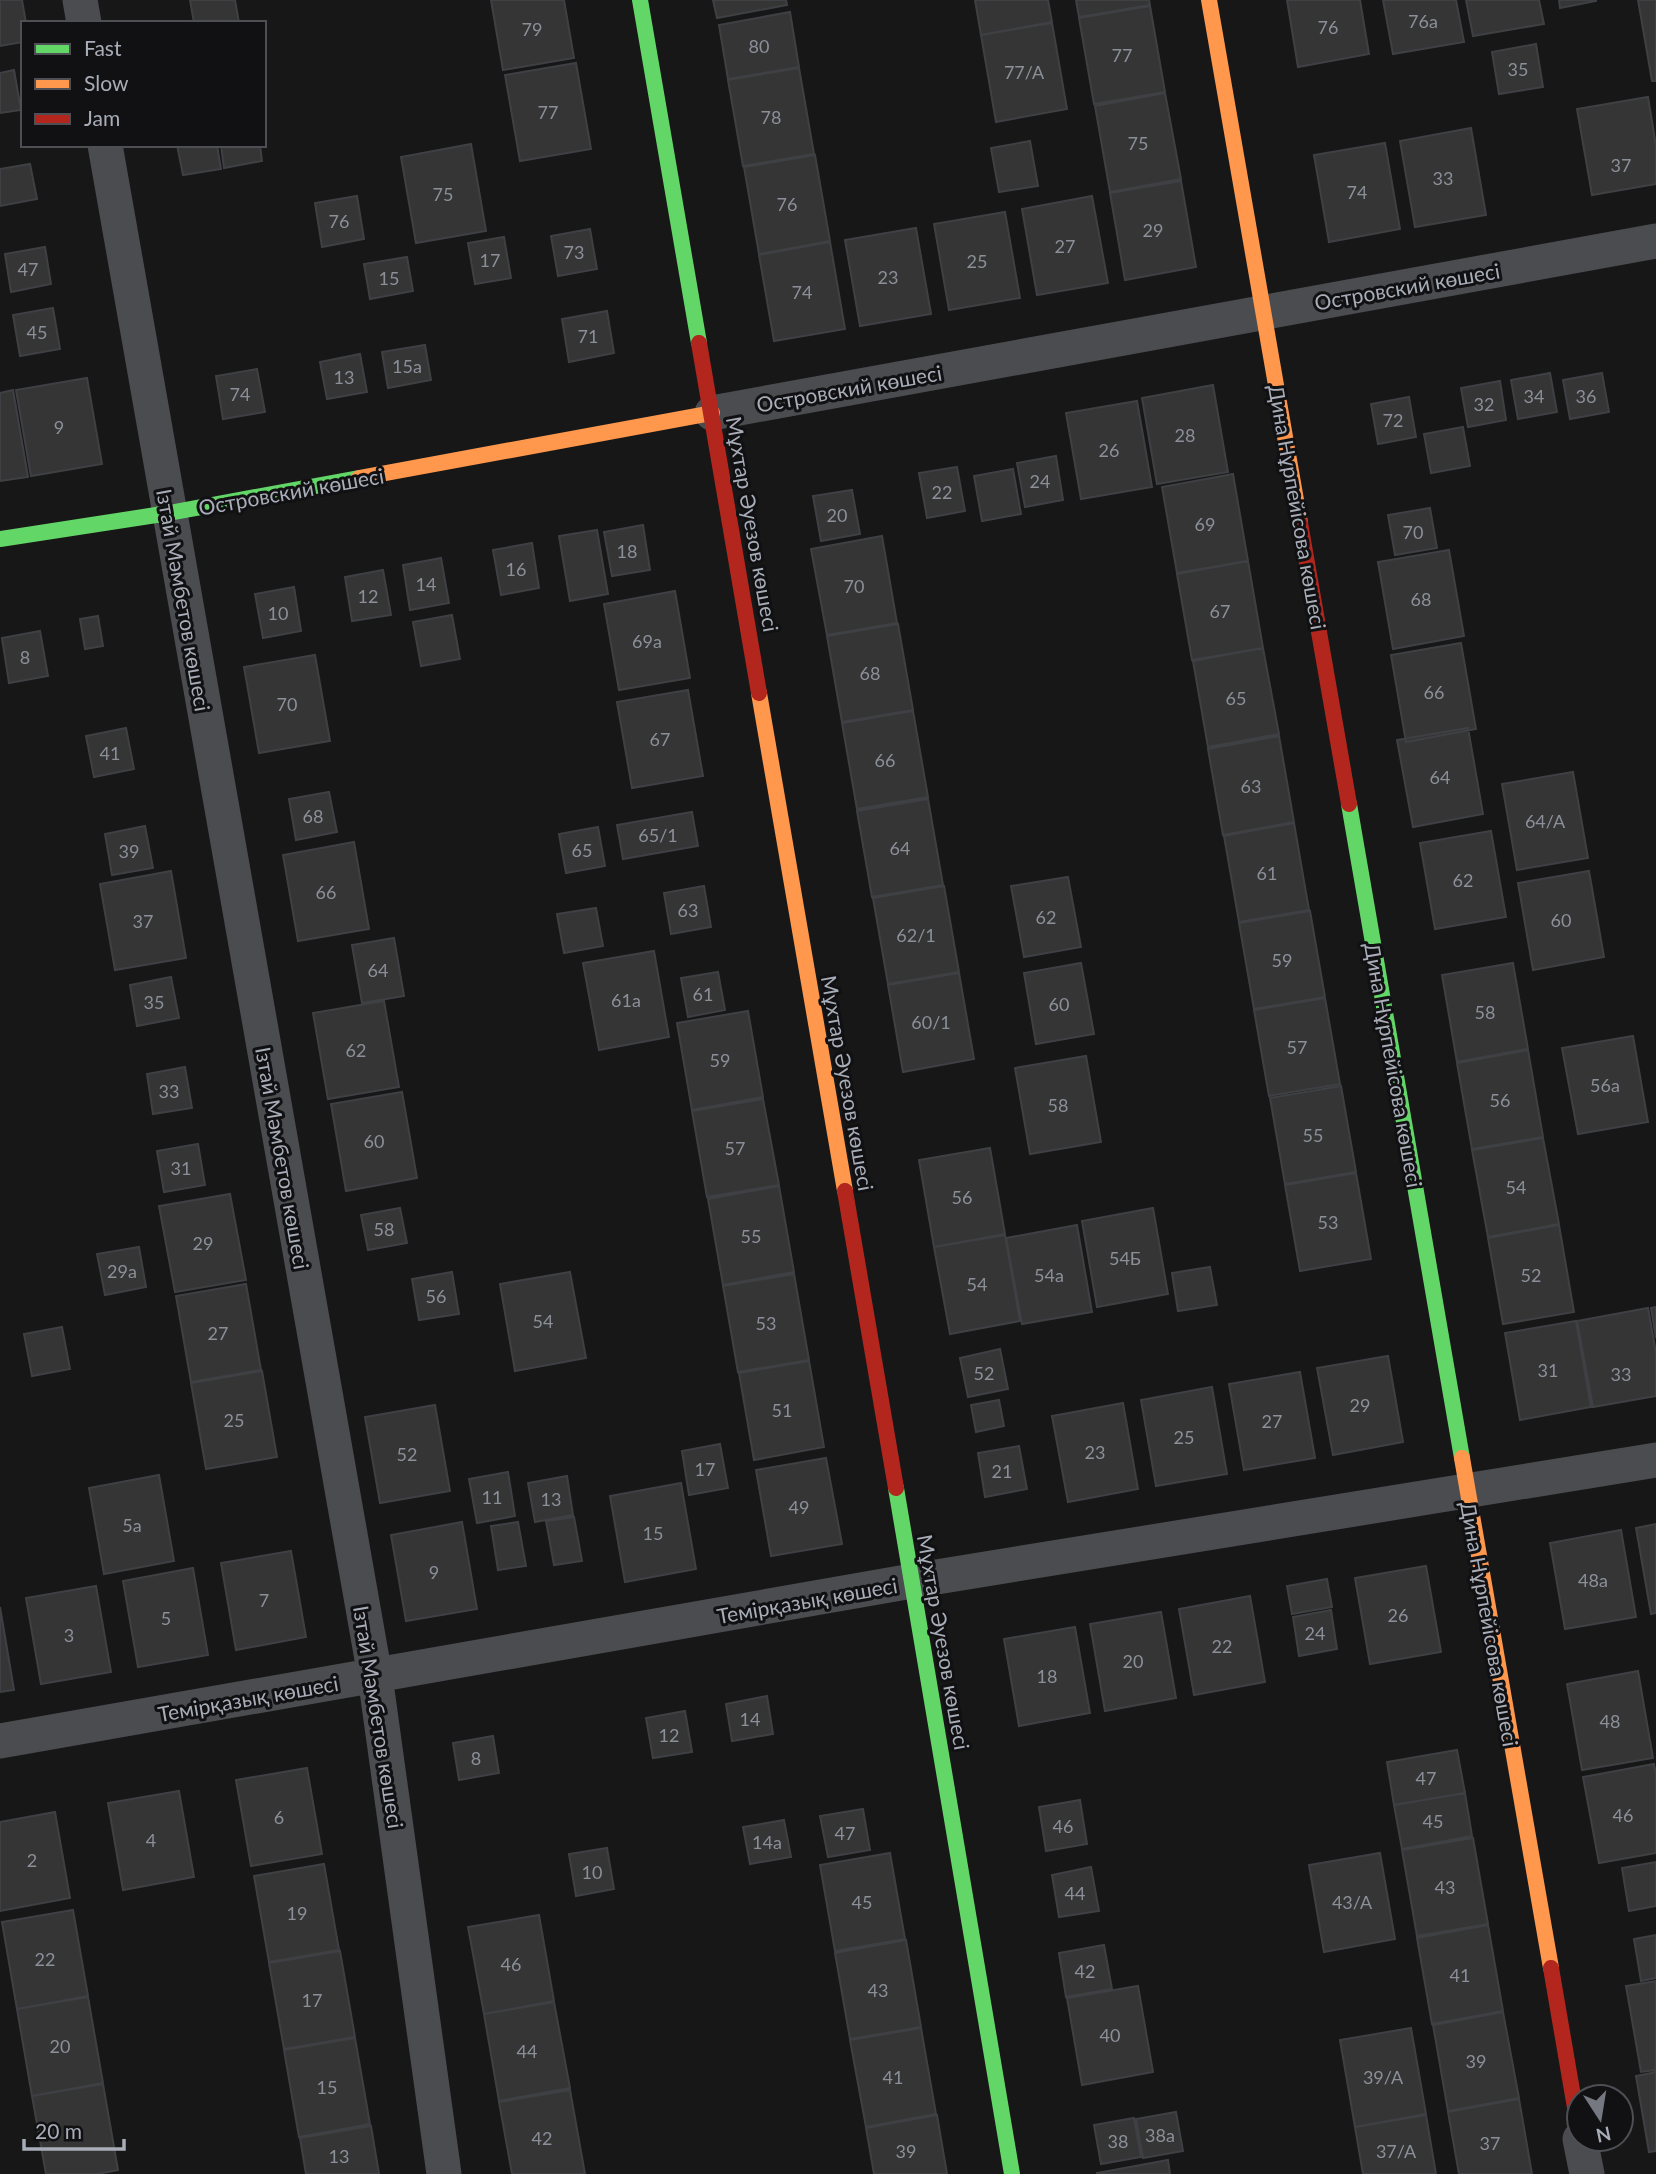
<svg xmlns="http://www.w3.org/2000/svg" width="1656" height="2174" font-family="Lato,sans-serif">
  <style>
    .building { fill: #353536; stroke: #3f4043; stroke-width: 2 }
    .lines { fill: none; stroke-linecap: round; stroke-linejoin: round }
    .street { stroke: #4b4c50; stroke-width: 35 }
    .fast { stroke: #63d668; stroke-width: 16 }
    .slow { stroke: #ff974d; stroke-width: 16 }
    .jam { stroke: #b3261e; stroke-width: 16 }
    .labels { text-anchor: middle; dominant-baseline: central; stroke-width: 6; stroke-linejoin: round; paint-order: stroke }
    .number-label { font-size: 18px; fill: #8b8f98 }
    .street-label { font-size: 21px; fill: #a8adb8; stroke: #111113 }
  </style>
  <rect width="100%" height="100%" fill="#171717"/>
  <path class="building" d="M0 0H22L26 23H23V42L0 46Z
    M190 0H235L239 23H194Z
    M491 0H564L574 58 503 70Z
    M713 0H786L787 5 717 18Z
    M975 0H1048L1052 22 981 35Z
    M1076 0H1149L1150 5 1079 17Z
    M1287 0H1360L1369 54 1298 67Z
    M1383 0H1456L1464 42 1393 54Z
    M1466 0H1539L1544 24 1473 36Z
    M1559 0H1596V1L1560 8Z
    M1638 0H1656V81H1652Z
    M1150 6 1165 92 1094 104 1079 18Z
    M790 12 799 67 728 79 719 25Z
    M1052 23 1067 109 996 122 981 35Z
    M1536 44 1543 87 1499 94 1492 52Z
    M576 63 591 149 520 161 505 75Z
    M799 68 814 154 743 166 728 80Z
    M14 70 21 110 0 113V73Z
    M1165 93 1181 179 1110 192 1095 106Z
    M1648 97 1656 146V184L1592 195 1577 109Z
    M1471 128 1486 215 1415 227 1400 141Z
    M1030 141 1038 186 999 192 991 148Z
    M1385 143 1400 229 1329 242 1314 155Z
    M471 144 486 231 416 243 401 157Z
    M177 145H217L221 169 183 175Z
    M221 145H260L262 161 224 168Z
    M815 155 830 241 759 254 744 167Z
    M30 164 37 199 0 206V169Z
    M1181 181 1196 267 1125 280 1110 193Z
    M357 196 364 239 322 247 315 203Z
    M1092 196 1108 283 1037 295 1022 209Z
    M1005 212 1020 298 949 310 934 224Z
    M916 228 931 314 860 326 845 240Z
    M590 229 597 269 558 276 551 236Z
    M504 237 511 278 475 284 468 243Z
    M830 242 845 329 774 341 759 255Z
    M45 247 51 284 11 292 5 254Z
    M407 257 413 291 370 299 364 264Z
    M53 308 60 349 20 356 13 315Z
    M607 311 614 353 569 362 562 319Z
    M425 345 431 380 388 388 382 352Z
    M360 354 367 392 327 399 320 362Z
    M257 369 265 412 223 419 216 376Z
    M1550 373 1557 412 1518 419 1511 380Z
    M1602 373 1609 412 1570 419 1563 380Z
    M87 378 102 464 31 476 16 390Z
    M1500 381 1506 420 1468 427 1461 388Z
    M1213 385 1228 472 1157 484 1142 398Z
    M13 390 28 477 0 481V393Z
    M1409 397 1416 437 1378 444 1371 404Z
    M1137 401 1152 487 1081 499 1066 413Z
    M1463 427 1470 466 1431 473 1424 434Z
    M1056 456 1063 500 1025 507 1017 463Z
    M957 467 965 511 927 518 919 473Z
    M1013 469 1021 514 982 521 974 476Z
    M1233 474 1248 561 1177 573 1162 487Z
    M852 490 860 534 821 541 813 496Z
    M1430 508 1437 548 1395 555 1388 515Z
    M643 525 650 570 612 576 604 532Z
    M597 530 608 594 570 601 559 536Z
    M882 536 897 623 827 635 811 549Z
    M532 543 539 588 501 595 493 550Z
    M1449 550 1464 636 1393 649 1378 562Z
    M441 558 449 603 410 610 403 565Z
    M1248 561 1263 648 1192 660 1177 574Z
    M383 570 391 615 352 621 345 577Z
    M294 587 301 631 263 638 255 594Z
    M675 591 690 678 619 690 604 604Z
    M452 615 460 659 421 666 413 622Z
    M98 616 103 646 85 649 80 619Z
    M898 624 913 710 842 722 827 636Z
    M40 631 48 676 9 683 2 638Z
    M1461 643 1476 729 1406 742 1391 655Z
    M1263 648 1279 734 1208 747 1193 661Z
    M315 655 330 741 259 753 244 667Z
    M688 690 703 776 632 788 617 702Z
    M913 711 928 797 857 809 842 723Z
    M126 728 134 769 94 777 86 736Z
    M1468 728 1483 814 1413 827 1397 740Z
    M1279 736 1294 822 1223 835 1208 749Z
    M1573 772 1588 858 1517 870 1502 784Z
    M329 792 337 832 296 840 289 799Z
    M928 799 943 885 872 897 857 811Z
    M692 812 698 846 623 859 617 825Z
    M1294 823 1309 910 1239 922 1224 836Z
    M145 826 153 868 112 875 105 834Z
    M598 827 605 866 566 873 559 834Z
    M1491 831 1506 917 1435 929 1420 843Z
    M354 842 369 929 298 941 283 855Z
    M171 871 186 958 115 970 100 884Z
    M1589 871 1604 957 1533 970 1518 883Z
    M1068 877 1081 947 1024 957 1011 886Z
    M704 886 711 927 671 934 664 893Z
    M944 886 959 972 888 984 873 898Z
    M596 908 603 946 564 953 557 914Z
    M1310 911 1325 997 1254 1009 1239 923Z
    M394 938 404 996 362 1003 352 945Z
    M654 951 669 1037 599 1050 583 963Z
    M1081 963 1094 1034 1036 1044 1024 973Z
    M1513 963 1528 1049 1457 1062 1442 975Z
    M718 972 725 1010 688 1017 681 978Z
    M959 973 974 1059 903 1072 888 985Z
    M171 977 179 1018 137 1026 130 985Z
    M1325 998 1340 1084 1269 1096 1254 1010Z
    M384 1001 399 1087 328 1099 313 1013Z
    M748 1011 763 1097 692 1110 677 1023Z
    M1633 1036 1648 1122 1578 1134 1562 1048Z
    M1528 1050 1543 1137 1472 1149 1457 1063Z
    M1086 1056 1101 1142 1030 1154 1015 1068Z
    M185 1067 192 1108 153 1114 147 1074Z
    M1341 1086 1356 1172 1285 1184 1270 1098Z
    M402 1092 417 1178 346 1191 331 1104Z
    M763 1099 779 1185 707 1197 692 1111Z
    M1543 1138 1559 1224 1488 1237 1472 1150Z
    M198 1144 205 1185 164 1192 157 1151Z
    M990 1148 1005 1234 934 1247 919 1160Z
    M1356 1173 1371 1259 1300 1271 1285 1185Z
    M779 1186 794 1272 723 1285 708 1199Z
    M230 1194 246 1280 175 1292 159 1206Z
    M400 1208 407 1243 368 1250 361 1215Z
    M1153 1208 1168 1294 1097 1307 1082 1221Z
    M1077 1225 1092 1312 1022 1324 1006 1238Z
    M1559 1225 1574 1312 1503 1324 1488 1238Z
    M1005 1235 1020 1321 950 1334 934 1247Z
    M139 1247 146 1287 105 1295 97 1254Z
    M1210 1267 1217 1305 1178 1311 1172 1273Z
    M452 1272 459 1314 419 1320 412 1279Z
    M570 1272 586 1358 515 1371 500 1284Z
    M794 1274 809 1360 738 1372 723 1286Z
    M246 1284 261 1370 191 1382 176 1296Z
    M1656 1307V1338L1651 1308Z
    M1648 1308 1656 1353V1396L1593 1407 1577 1321Z
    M1576 1321 1591 1407 1520 1420 1505 1333Z
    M62 1327 70 1369 32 1376 24 1334Z
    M1000 1349 1008 1389 968 1397 960 1358Z
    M1388 1356 1403 1442 1333 1455 1317 1368Z
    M809 1361 824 1447 754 1460 739 1373Z
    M262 1371 277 1457 206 1469 191 1383Z
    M1300 1372 1315 1458 1244 1470 1229 1384Z
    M1212 1387 1227 1474 1156 1486 1141 1400Z
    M999 1400 1004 1426 976 1432 971 1405Z
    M1123 1403 1138 1489 1068 1502 1052 1416Z
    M435 1405 450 1491 380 1503 365 1417Z
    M720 1444 728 1488 689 1495 682 1451Z
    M1019 1446 1027 1489 985 1497 978 1453Z
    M826 1458 842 1544 771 1556 756 1470Z
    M508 1472 515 1516 477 1523 469 1479Z
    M159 1475 174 1561 104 1574 89 1488Z
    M567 1476 573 1515 535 1522 528 1483Z
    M681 1483 696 1569 625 1582 610 1496Z
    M574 1517 582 1561 554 1565 546 1521Z
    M462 1522 477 1609 406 1621 391 1535Z
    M518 1522 526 1566 498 1570 491 1526Z
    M1656 1524V1613L1651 1614 1636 1528Z
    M1621 1530 1636 1617 1565 1629 1550 1543Z
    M291 1551 306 1637 236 1650 221 1563Z
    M1426 1566 1441 1652 1370 1664 1355 1578Z
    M193 1568 208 1655 138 1667 123 1581Z
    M1327 1579 1332 1607 1292 1614 1287 1586Z
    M96 1586 111 1672 41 1684 26 1598Z
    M1250 1596 1265 1682 1194 1695 1179 1609Z
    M0 1607 14 1690 0 1692Z
    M1331 1610 1337 1649 1299 1656 1293 1617Z
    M1161 1612 1176 1698 1105 1711 1090 1624Z
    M1075 1627 1090 1713 1019 1726 1004 1639Z
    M1638 1671 1653 1758 1582 1770 1567 1684Z
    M767 1696 773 1734 732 1741 726 1704Z
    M685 1711 692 1752 653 1758 646 1718Z
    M493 1736 499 1773 459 1780 453 1743Z
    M1457 1750 1465 1793 1394 1805 1387 1762Z
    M1654 1764 1656 1775V1853L1599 1863 1583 1777Z
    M307 1768 322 1854 251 1866 236 1780Z
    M179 1791 194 1877 123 1890 108 1803Z
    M1465 1793 1472 1836 1402 1849 1394 1805Z
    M1080 1800 1087 1844 1046 1851 1039 1807Z
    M863 1809 870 1850 828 1857 820 1816Z
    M55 1812 70 1898 0 1911V1822Z
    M784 1820 791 1857 750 1864 743 1827Z
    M1473 1838 1488 1924 1417 1936 1402 1850Z
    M607 1848 614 1889 576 1896 569 1854Z
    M890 1853 905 1939 835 1951 820 1865Z
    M1380 1853 1395 1939 1324 1952 1309 1865Z
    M1656 1862V1906L1629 1911 1622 1868Z
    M324 1864 339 1950 269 1962 254 1876Z
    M1091 1867 1099 1911 1059 1917 1052 1875Z
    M73 1910 88 1996 17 2009 2 1922Z
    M539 1915 554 2001 484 2014 468 1927Z
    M1488 1925 1503 2011 1432 2024 1417 1938Z
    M1656 1935V1978L1641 1981 1634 1939Z
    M906 1940 921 2027 850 2039 835 1953Z
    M1104 1945 1112 1989 1066 1997 1059 1953Z
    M340 1951 355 2037 284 2049 269 1963Z
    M1656 1981V2070L1641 2072 1626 1986Z
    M1138 1986 1153 2072 1082 2085 1067 1998Z
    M88 1997 103 2083 32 2096 17 2009Z
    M554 2002 570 2088 499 2101 484 2014Z
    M1503 2012 1519 2098 1448 2111 1433 2025Z
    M921 2028 936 2114 866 2127 850 2040Z
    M1411 2028 1426 2114 1355 2127 1340 2040Z
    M355 2038 370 2124 299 2137 284 2050Z
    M1656 2072V2151L1649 2152 1636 2076Z
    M103 2084 118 2170 98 2174H46L32 2096Z
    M570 2090 585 2174H512L499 2102Z
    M1519 2099 1532 2174H1459L1448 2112Z
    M1176 2112 1183 2151 1143 2158 1136 2119Z
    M937 2115 947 2174H874L866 2128Z
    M1426 2115 1436 2174H1363L1355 2127Z
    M1134 2118 1141 2157 1101 2164 1094 2125Z
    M371 2126 379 2174H306L300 2138Z
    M1168 2160 1170 2174H1097V2173Z"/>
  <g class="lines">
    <path class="street" d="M80 0 84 23
      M105 145 375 1676 444 2174
      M712 413 1656 241
      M0 1741 912 1581 1656 1460
      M1580 2139 1587 2174"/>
    <path class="fast" d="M640 0 699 343
      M0 539 169 513 359 478
      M1349 804 1462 1458
      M896 1488 1012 2174"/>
    <path class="slow" d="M1209 0 1300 523
      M359 478 712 413
      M759 693 845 1191
      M1462 1458 1551 1968"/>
    <path class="jam" d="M699 343 759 693
      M1300 523 1349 804
      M845 1191 896 1488
      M1551 1968 1579 2131"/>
  </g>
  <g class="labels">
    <g class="number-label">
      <text x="1423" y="21">76а</text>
      <text x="1328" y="27">76</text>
      <text x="532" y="29">79</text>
      <text x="759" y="46">80</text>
      <text x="1122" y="55">77</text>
      <text x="1518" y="69">35</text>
      <text x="1024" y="72">77/А</text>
      <text x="548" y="112">77</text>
      <text x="771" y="117">78</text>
      <text x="1138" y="143">75</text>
      <text x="1621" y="165">37</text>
      <text x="1443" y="178">33</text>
      <text x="1357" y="192">74</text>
      <text x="443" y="194">75</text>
      <text x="787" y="204">76</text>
      <text x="339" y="221">76</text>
      <text x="1153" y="230">29</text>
      <text x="1065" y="246">27</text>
      <text x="574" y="252">73</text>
      <text x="490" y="260">17</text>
      <text x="977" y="261">25</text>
      <text x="28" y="269">47</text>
      <text x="888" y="277">23</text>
      <text x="389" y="278">15</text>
      <text x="802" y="292">74</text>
      <text x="37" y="332">45</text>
      <text x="588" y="336">71</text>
      <text x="407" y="366">15а</text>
      <text x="344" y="377">13</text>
      <text x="240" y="394">74</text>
      <text x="1534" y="396">34</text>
      <text x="1586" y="396">36</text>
      <text x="1484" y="404">32</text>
      <text x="1393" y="420">72</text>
      <text x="59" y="427">9</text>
      <text x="1185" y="435">28</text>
      <text x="1109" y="450">26</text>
      <text x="1040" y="481">24</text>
      <text x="942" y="492">22</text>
      <text x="837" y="515">20</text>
      <text x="1205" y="524">69</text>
      <text x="1413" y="532">70</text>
      <text x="627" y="551">18</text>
      <text x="516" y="569">16</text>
      <text x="426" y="584">14</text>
      <text x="854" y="586">70</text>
      <text x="368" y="596">12</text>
      <text x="1421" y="599">68</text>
      <text x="1220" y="611">67</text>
      <text x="278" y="613">10</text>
      <text x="647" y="641">69а</text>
      <text x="25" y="657">8</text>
      <text x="870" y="673">68</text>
      <text x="1434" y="692">66</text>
      <text x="1236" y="698">65</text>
      <text x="287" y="704">70</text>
      <text x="660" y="739">67</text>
      <text x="110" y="753">41</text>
      <text x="885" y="760">66</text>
      <text x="1440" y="777">64</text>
      <text x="1251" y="786">63</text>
      <text x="313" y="816">68</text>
      <text x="1545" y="821">64/А</text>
      <text x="658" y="835">65/1</text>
      <text x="900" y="848">64</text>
      <text x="582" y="850">65</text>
      <text x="129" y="851">39</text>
      <text x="1267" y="873">61</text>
      <text x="1463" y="880">62</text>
      <text x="326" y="892">66</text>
      <text x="688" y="910">63</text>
      <text x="1046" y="917">62</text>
      <text x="1561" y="920">60</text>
      <text x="143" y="921">37</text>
      <text x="916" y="935">62/1</text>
      <text x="1282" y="960">59</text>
      <text x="378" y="970">64</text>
      <text x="703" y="994">61</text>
      <text x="626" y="1000">61а</text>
      <text x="154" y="1002">35</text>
      <text x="1059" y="1004">60</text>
      <text x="1485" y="1012">58</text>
      <text x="931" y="1022">60/1</text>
      <text x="1297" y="1047">57</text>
      <text x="356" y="1050">62</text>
      <text x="720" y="1060">59</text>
      <text x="1605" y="1085">56а</text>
      <text x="169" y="1091">33</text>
      <text x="1500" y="1100">56</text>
      <text x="1058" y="1105">58</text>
      <text x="1313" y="1135">55</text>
      <text x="374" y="1141">60</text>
      <text x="735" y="1148">57</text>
      <text x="181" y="1168">31</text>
      <text x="1516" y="1187">54</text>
      <text x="962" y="1197">56</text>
      <text x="1328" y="1222">53</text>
      <text x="384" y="1229">58</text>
      <text x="751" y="1236">55</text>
      <text x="203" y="1243">29</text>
      <text x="1125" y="1258">54Б</text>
      <text x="122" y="1271">29а</text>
      <text x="1049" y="1275">54а</text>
      <text x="1531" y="1275">52</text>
      <text x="977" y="1284">54</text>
      <text x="436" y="1296">56</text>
      <text x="543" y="1321">54</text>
      <text x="766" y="1323">53</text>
      <text x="218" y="1333">27</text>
      <text x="1548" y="1370">31</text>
      <text x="984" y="1373">52</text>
      <text x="1621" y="1374">33</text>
      <text x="1360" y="1405">29</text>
      <text x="782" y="1410">51</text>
      <text x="234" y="1420">25</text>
      <text x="1272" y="1421">27</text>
      <text x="1184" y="1437">25</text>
      <text x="1095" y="1452">23</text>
      <text x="407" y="1454">52</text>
      <text x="705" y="1469">17</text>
      <text x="1002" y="1471">21</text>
      <text x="492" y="1497">11</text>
      <text x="551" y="1499">13</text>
      <text x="799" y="1507">49</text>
      <text x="132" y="1525">5а</text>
      <text x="653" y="1533">15</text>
      <text x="434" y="1572">9</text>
      <text x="1593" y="1580">48а</text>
      <text x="264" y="1600">7</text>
      <text x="1398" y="1615">26</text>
      <text x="166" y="1618">5</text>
      <text x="1315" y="1633">24</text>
      <text x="69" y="1635">3</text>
      <text x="1222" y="1646">22</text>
      <text x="1133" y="1661">20</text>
      <text x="1047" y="1676">18</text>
      <text x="750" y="1719">14</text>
      <text x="1610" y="1721">48</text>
      <text x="669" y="1735">12</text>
      <text x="476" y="1758">8</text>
      <text x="1426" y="1778">47</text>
      <text x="1623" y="1815">46</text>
      <text x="279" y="1817">6</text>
      <text x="1433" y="1821">45</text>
      <text x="1063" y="1826">46</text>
      <text x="845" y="1833">47</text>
      <text x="151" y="1840">4</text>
      <text x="767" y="1842">14а</text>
      <text x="32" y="1860">2</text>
      <text x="592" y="1872">10</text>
      <text x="1445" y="1887">43</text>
      <text x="1075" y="1893">44</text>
      <text x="862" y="1902">45</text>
      <text x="1352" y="1902">43/А</text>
      <text x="297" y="1913">19</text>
      <text x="45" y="1959">22</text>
      <text x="511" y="1964">46</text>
      <text x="1085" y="1971">42</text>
      <text x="1460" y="1975">41</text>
      <text x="878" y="1990">43</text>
      <text x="312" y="2000">17</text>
      <text x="1110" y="2035">40</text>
      <text x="60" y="2046">20</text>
      <text x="527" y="2051">44</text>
      <text x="1476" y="2061">39</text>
      <text x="893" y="2077">41</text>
      <text x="1383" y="2077">39/А</text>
      <text x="327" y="2087">15</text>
      <text x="1160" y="2135">38а</text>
      <text x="542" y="2138">42</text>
      <text x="1118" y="2141">38</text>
      <text x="1490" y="2143">37</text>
      <text x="906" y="2151">39</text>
      <text x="1396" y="2151">37/А</text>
      <text x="339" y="2156">13</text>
    </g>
    <g class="street-label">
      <text transform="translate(1407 286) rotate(-10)">Островский көшесі</text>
      <text transform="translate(849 388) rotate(-10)">Островский көшесі</text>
      <text transform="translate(291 491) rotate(-10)">Островский көшесі</text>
      <text transform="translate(1298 507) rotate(80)">Дина Нұрпейісова көшесі</text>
      <text transform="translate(753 524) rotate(80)">Мұхтар Әуезов көшесі</text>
      <text transform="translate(184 600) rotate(80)">Ізтай Мәмбетов көшесі</text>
      <text transform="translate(1394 1065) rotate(80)">Дина Нұрпейісова көшесі</text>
      <text transform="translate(848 1083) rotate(80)">Мұхтар Әуезов көшесі</text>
      <text transform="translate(283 1158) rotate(80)">Ізтай Мәмбетов көшесі</text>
      <text transform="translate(807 1600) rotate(-10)">Темірқазық көшесі</text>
      <text transform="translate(1490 1624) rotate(80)">Дина Нұрпейісова көшесі</text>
      <text transform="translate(944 1642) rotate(80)">Мұхтар Әуезов көшесі</text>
      <text transform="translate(248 1698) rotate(-10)">Темірқазық көшесі</text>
      <text transform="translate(379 1717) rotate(81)">Ізтай Мәмбетов көшесі</text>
    </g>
  </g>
  <rect x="21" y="21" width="245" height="126" fill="#111113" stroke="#4d4f55" stroke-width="2"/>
  <rect x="35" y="44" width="35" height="10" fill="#63d668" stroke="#4d4f55" stroke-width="2"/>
  <text x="84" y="56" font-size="21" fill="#a8adb8">Fast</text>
  <rect x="35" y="79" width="35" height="10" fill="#ff974d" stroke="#4d4f55" stroke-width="2"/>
  <text x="84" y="91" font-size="21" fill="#a8adb8">Slow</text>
  <rect x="35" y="114" width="35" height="10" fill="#b3261e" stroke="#4d4f55" stroke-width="2"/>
  <text x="84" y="126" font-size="21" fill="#a8adb8">Jam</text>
  <g transform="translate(1600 2118) rotate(168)"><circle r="33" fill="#111113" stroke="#4d4f55" stroke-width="2"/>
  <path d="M0-5L12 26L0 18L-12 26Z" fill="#757880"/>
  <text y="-10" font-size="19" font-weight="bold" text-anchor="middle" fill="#a8adb8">N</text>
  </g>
  <path d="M24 2139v10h100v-10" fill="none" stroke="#a8adb8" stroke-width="3.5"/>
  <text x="35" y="2139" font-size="21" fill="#a8adb8" stroke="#111113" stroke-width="5" paint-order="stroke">20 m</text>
</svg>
